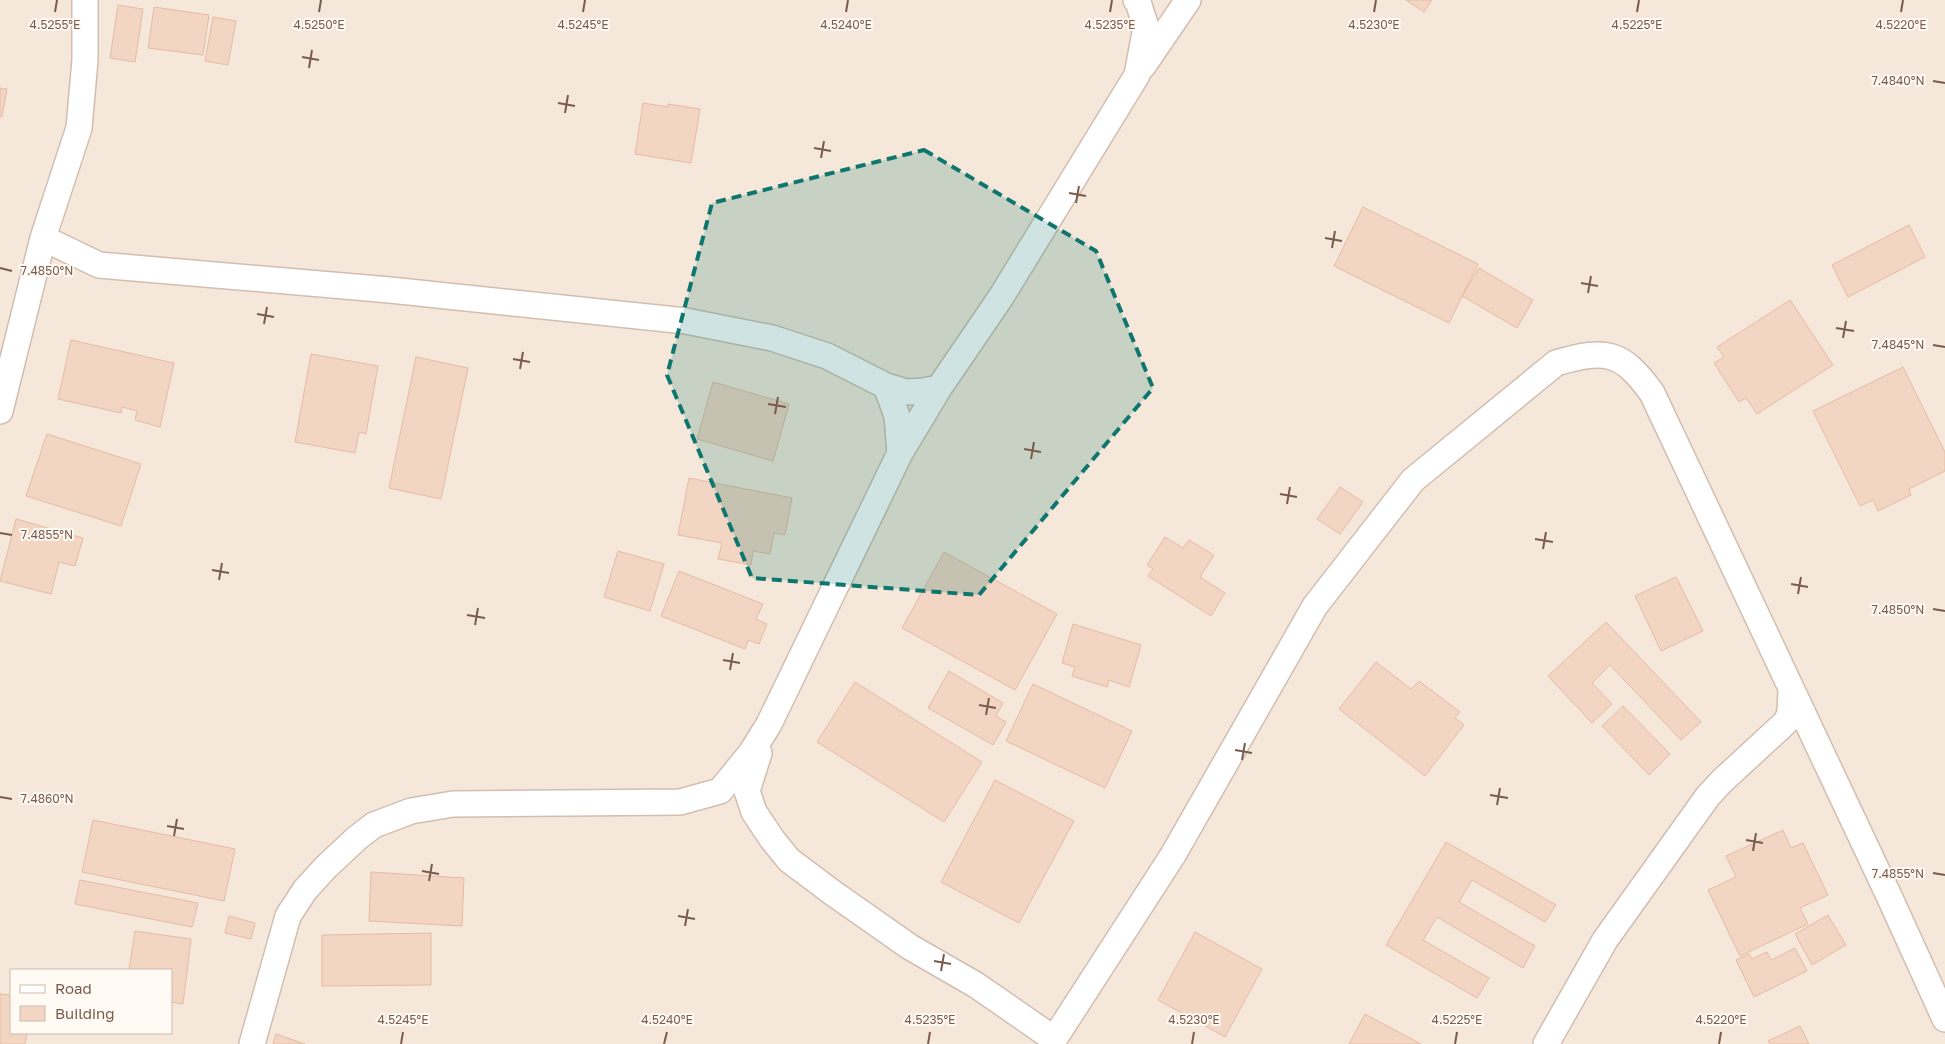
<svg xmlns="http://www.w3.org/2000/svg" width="1945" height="1044" font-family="'Golos Text',sans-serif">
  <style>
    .residential { fill: #f5e8da; fill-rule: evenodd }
    .building { fill: #f3d5c3; stroke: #e6bba3 }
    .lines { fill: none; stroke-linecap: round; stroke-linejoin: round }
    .street-casing { stroke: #d1beb0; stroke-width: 28 }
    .street { stroke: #fff; stroke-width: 25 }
    .marked { fill: #0f766e; fill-opacity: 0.2; stroke: #0f766e; stroke-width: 4; stroke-dasharray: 10 6; stroke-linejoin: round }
    .ticks { fill: none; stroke: #7a5c4d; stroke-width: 2 }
    .ticks-label { font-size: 12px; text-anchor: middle; fill: #7a5c4d; stroke: #fffaf3; stroke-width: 4; stroke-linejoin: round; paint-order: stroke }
  </style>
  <rect width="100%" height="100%" fill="#fdf6ec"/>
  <path class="residential" d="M0 0H1945V1044H0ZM11 970H171V1033H11Z"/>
  <path class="building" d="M1406 0H1432L1424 12Z
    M118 5 143 9 135 62 110 58Z
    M154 7 209 15 203 55 148 48Z
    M213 17 236 21 228 65 205 61Z
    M0 88 7 89 2 117 0 116Z
    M643 103 668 107V104L700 109 691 163 635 154Z
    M1363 207 1478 264 1449 323 1334 266Z
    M1909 225 1925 257 1848 297 1832 265Z
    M1479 268 1533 300 1517 328 1462 296Z
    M1790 300 1833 365 1757 414 1746 398 1739 402 1714 363 1724 357 1717 347Z
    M71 340 174 363 160 427 135 420 137 411 122 407 121 413 58 399Z
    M311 354 378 366 366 434 359 432 355 453 295 442Z
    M416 357 468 368 441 499 389 488Z
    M1903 367 1945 452V471L1909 489 1911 495 1878 511 1873 500 1860 506 1813 411Z
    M713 382 789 404 773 461 697 439Z
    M47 434 141 464 121 526 26 496Z
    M689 478 792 498 785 535 774 533 770 554 753 551 751 565 718 559 722 543 678 535Z
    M1340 487 1363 502 1340 534 1317 519Z
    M16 519 83 538 75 566 59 562 51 594 0 581Z
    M1165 537 1183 548 1189 540 1214 555 1200 577 1225 593 1211 616 1148 576 1153 569 1147 565Z
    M618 551 664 564 650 611 604 597Z
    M944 552 1057 614 1015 690 902 628Z
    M679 571 763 604 756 619 767 624 759 644 748 640 745 649 661 616Z
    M1676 577 1703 631 1661 651 1635 596Z
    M1606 622 1701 722 1681 740 1610 665 1592 683 1612 704 1592 723 1548 676Z
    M1073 624 1141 645 1129 687 1109 680 1107 687 1072 676 1075 667 1062 663Z
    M1376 662 1411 689 1419 681 1460 712 1455 718 1464 725 1425 776 1339 709Z
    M949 671 1003 703 996 716 1006 722 993 745 928 708Z
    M855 682 982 762 944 822 817 742Z
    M1033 684 1132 731 1105 788 1006 741Z
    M1623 706 1670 754 1649 775 1602 726Z
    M995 780 1074 821 1019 923 941 882Z
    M93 820 235 849 224 901 82 872Z
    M1783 830 1791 848 1803 843 1828 895 1800 908 1808 924 1740 956 1708 890 1736 877 1726 856Z
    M1446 842 1556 905 1545 922 1472 880 1459 902 1535 946 1523 968 1437 917 1423 940 1489 978 1477 998 1386 945Z
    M371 872 464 878 462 926 369 921Z
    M80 880 198 903 192 927 75 904Z
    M1828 915 1846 945 1812 965 1795 934Z
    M229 916 255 923 251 939 225 933Z
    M135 931 191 939 183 1004 171 1002V970H129Z
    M1195 932 1262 969 1225 1037 1158 1000Z
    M431 933V985L322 986V935Z
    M1795 948 1807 971 1754 997 1736 960 1749 954 1752 959 1767 952 1771 960Z
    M0 994 11 995V1033H27L25 1044H0Z
    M1365 1014 1421 1044H1349Z
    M1800 1026 1809 1044H1770L1768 1041Z
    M276 1034 305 1044H273Z"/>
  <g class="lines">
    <defs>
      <path id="street" d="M1143 66 1188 0
        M43 238 99 265 390 290 686 321 772 338 827 356 886 386 906 392 923 391 939 388
        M886 386 897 416 900 453
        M0 411 43 238 79 128 85 60V0
        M759 753 747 791 754 812 772 839 789 860 833 893 910 947 976 985 1054 1039
        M252 1044 288 916 305 890 326 867 357 838 374 825 411 811 453 804 680 802 720 791 751 753 769 724 900 453 939 388 1001 297 1137 75 1146 27 1138 2 1136 0
        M1051 1044 1173 855 1315 606 1413 480 1556 363C1605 349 1621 350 1652 393L1889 896 1945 1019
        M1546 1044 1605 940 1708 796 1722 781 1786 722 1790 713 1791 690"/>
    </defs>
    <use href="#street" class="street-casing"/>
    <use href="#street" class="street"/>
  </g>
  <path class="marked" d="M924 150 1096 251 1153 388 979 595 752 578 667 375 712 203Z"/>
  <path class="ticks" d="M55 12 57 0M319 12 321 0M583 12 585 0M846 12 848 0M1110 12 1112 0M1374 12 1376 0M1637 12 1639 0M1901 12 1903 0M302 57 319 60M309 68 312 50M1933 81 1945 83M558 103 575 106M565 113 568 95M814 148 831 151M821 158 824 141M1069 193 1086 196M1076 203 1079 186M1325 238 1342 241M1332 248 1335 231M0 268 12 271M1581 283 1598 286M1588 293 1591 276M257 314 274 317M264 324 267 307M1836 328 1854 331M1843 338 1846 321M1933 345 1945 347M513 359 530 362M520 369 523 352M768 404 786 407M775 414 778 397M1024 449 1041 452M1031 459 1034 442M1280 494 1297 497M1287 504 1290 487M0 533 12 535M1535 539 1553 542M1543 549 1546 532M212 570 229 573M219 580 222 563M1791 584 1808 587M1798 594 1801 577M1933 609 1945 611M467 615 485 618M475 625 478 608M723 660 740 663M730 670 733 653M979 705 996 708M986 715 989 698M1235 750 1252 753M1242 760 1245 743M1490 795 1508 798M0 797 12 799M1497 805 1500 788M167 826 184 829M174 836 177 819M1746 840 1763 843M1753 851 1756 833M422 871 439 874M1933 873 1945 875M429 881 432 864M678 916 695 919M685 926 688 909M934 961 951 964M941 971 944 954M401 1044 403 1032M664 1044 667 1032M928 1044 930 1032M1192 1044 1194 1032M1455 1044 1457 1032M1719 1044 1721 1032"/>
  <g class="ticks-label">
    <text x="319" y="29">4.5250°E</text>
    <text x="583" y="29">4.5245°E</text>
    <text x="846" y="29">4.5240°E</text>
    <text x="1110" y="29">4.5235°E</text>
    <text x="1374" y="29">4.5230°E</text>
    <text x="1637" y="29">4.5225°E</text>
    <text x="1901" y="29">4.5220°E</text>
    <text x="55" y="29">4.5255°E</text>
    <text x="1898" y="85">7.4840°N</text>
    <text x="47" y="275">7.4850°N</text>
    <text x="1898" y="349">7.4845°N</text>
    <text x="47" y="539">7.4855°N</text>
    <text x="1898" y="614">7.4850°N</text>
    <text x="47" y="803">7.4860°N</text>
    <text x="1898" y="878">7.4855°N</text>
    <text x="403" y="1024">4.5245°E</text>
    <text x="667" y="1024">4.5240°E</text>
    <text x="930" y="1024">4.5235°E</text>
    <text x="1194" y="1024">4.5230°E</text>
    <text x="1457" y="1024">4.5225°E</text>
    <text x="1721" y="1024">4.5220°E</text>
  </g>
  <rect x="10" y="969" width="162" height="65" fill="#fffaf3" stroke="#cabbb1"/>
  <rect x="20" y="985" width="25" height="8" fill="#ffffff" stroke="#cabbb1"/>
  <text x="55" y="994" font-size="15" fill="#7a5c4d">Road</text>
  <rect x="20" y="1006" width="25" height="15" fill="#f3d5c3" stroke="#cabbb1"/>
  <text x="55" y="1019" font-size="15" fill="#7a5c4d">Building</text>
</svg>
